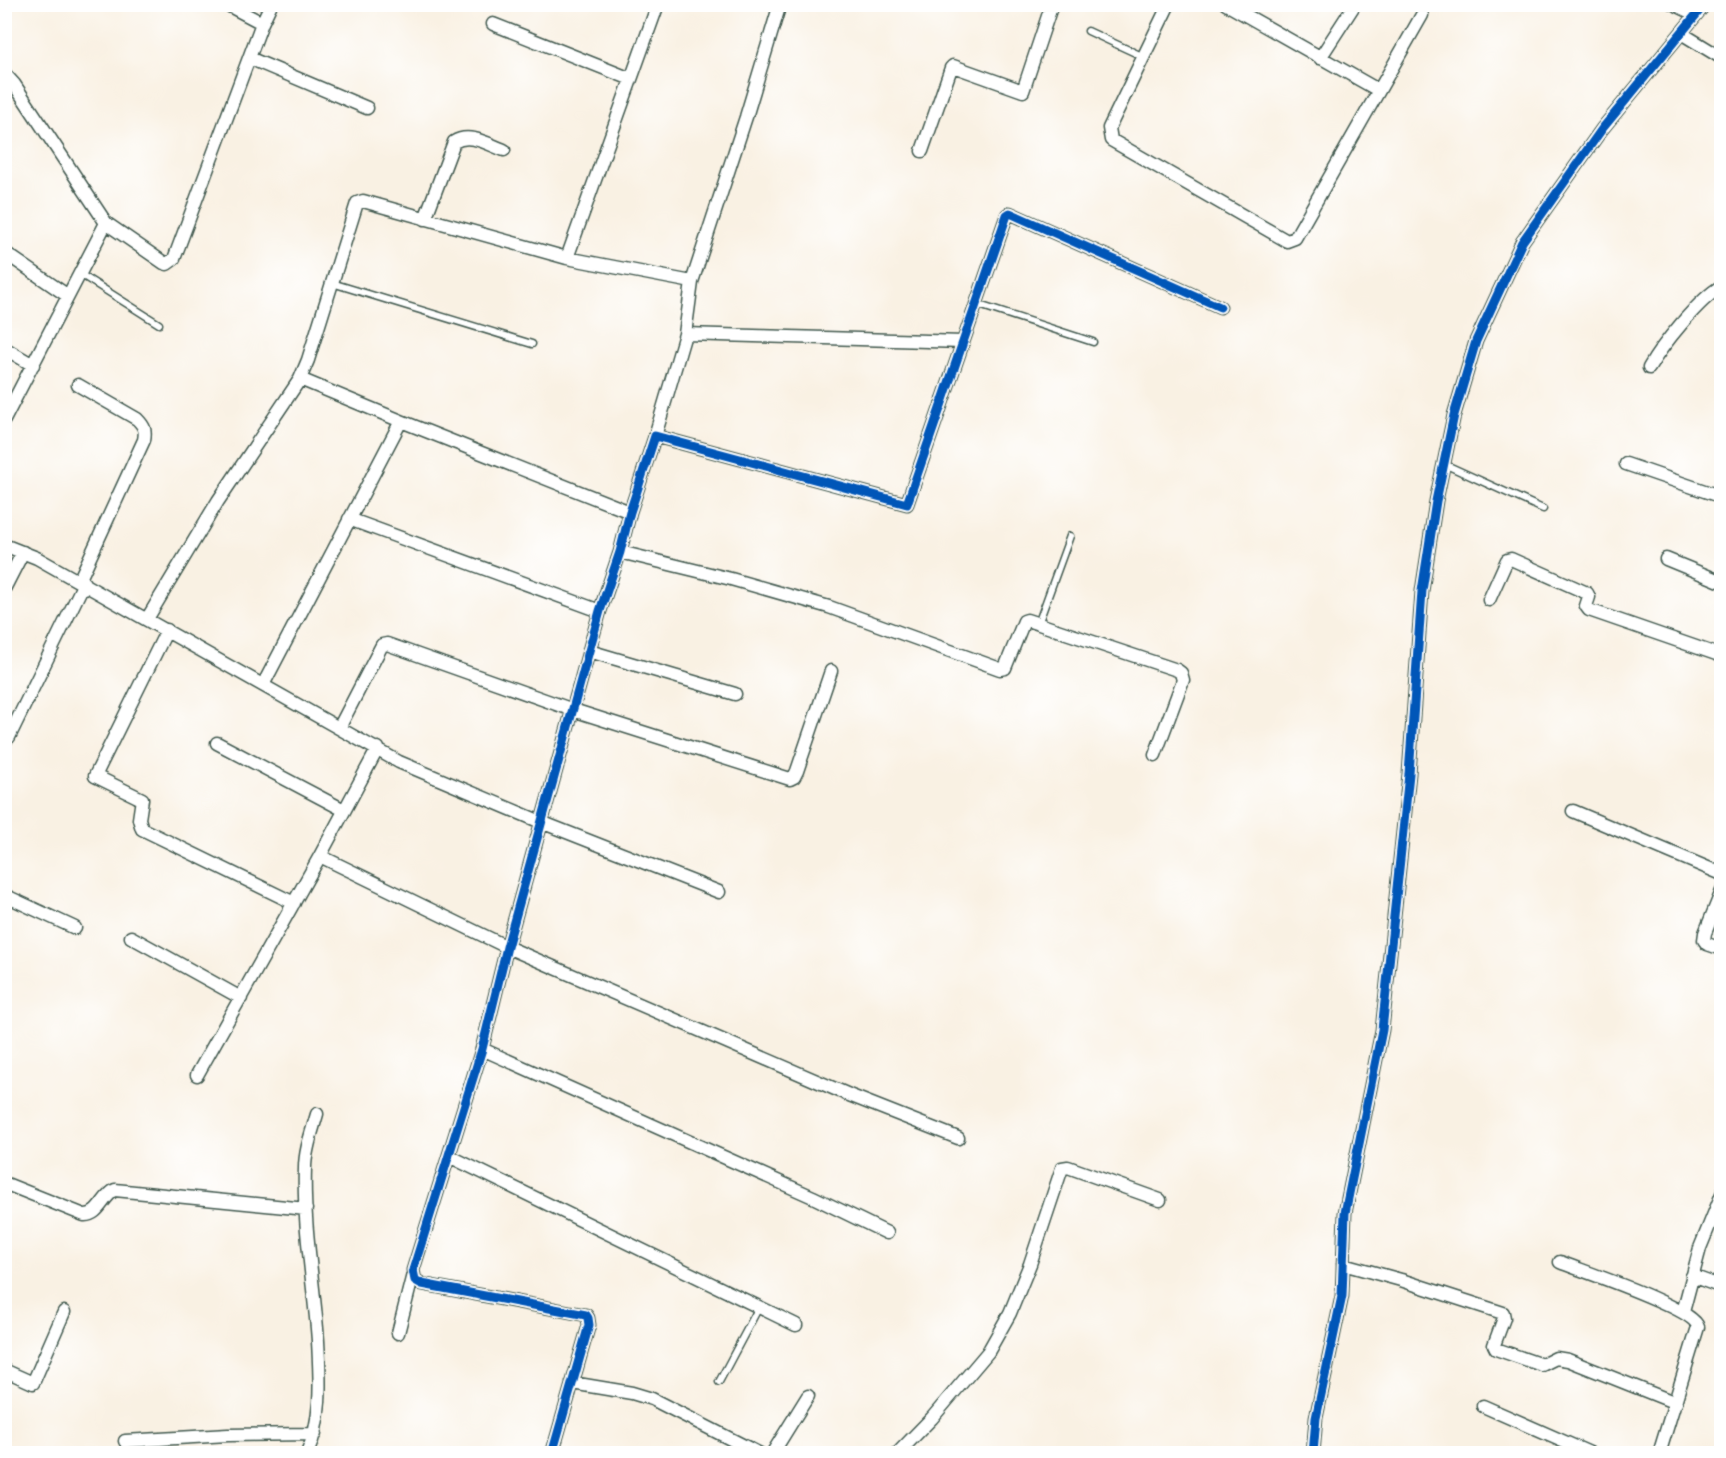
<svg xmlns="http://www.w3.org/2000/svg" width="1726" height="1458" font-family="Cardo,serif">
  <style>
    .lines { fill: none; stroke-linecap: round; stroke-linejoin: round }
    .service-casing { stroke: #40584e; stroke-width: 9 }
    .minor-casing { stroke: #40584e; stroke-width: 15 }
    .service { stroke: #fff; stroke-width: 6 }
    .minor { stroke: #fff; stroke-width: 12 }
    .cycleway-casing { stroke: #fff; stroke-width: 13 }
    .cycleway { stroke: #0057b8; stroke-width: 9 }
  </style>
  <rect width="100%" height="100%" fill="#fff"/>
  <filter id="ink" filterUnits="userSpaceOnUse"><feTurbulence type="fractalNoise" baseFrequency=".0167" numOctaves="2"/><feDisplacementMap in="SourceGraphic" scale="12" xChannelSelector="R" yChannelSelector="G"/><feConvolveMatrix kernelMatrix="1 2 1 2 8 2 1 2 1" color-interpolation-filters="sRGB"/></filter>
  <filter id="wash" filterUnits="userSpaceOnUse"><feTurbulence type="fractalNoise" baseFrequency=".008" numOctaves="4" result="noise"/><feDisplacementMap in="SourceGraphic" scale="24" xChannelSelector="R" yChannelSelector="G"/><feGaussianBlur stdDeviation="1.35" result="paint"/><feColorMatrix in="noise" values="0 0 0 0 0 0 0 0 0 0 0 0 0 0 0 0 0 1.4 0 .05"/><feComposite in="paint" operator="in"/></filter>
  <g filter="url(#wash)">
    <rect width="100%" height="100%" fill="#f9f1e3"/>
  </g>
  <g filter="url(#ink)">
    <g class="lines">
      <defs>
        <path id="service" d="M1667 4 1694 17
          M1088 31 1144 57
          M80 274 159 324
          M332 283 532 344
          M976 304 1093 342
          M1444 464 1543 509
          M1038 624 1070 536
          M719 1382 759 1307"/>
        <path id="minor" d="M226 4 262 23
          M1169 4 1109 128 1111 140 1287 241 1295 238 1422 15
          M1226 4 1378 90
          M493 24 631 79
          M1681 33 1722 58
          M249 58 367 108
          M1320 58 1355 4
          M4 73 14 84 106 223 4 420
          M922 151 951 68 953 66 1023 91 1052 4
          M425 219 454 142C469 132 488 144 504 150
          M106 223 164 263 167 264 174 259 262 23 271 4
          M4 252 68 296
          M567 258 658 4
          M685 334 963 342
          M4 348 33 365
          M1649 368C1662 345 1699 299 1722 286
          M300 379 401 421
          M78 385 137 419C144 426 146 430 144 440L79 581
          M655 436 685 334 692 282
          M1626 464 1722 497
          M349 519 600 611
          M4 545 37 558 399 762 541 822 719 892
          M620 552 731 579 829 607 1000 669 1005 668 1024 621 1027 620 1177 670 1181 673 1183 680 1155 755
          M1666 559 1722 582
          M4 589 23 552
          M1489 600 1507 560 1511 559 1587 593 1589 597 1586 606 1589 610 1722 656
          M147 619 218 501 300 379 308 360 357 203 363 201 567 258 692 282 746 117 780 4
          M167 630 95 776 142 799 139 819 142 829 294 903
          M589 651 735 694
          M263 685 401 421 630 512
          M339 728 382 645 387 644 573 710 790 779 794 777 797 771 831 671
          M9 737 84 583
          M217 743 344 810
          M1573 811 1722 874
          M320 856 507 947 849 1095 958 1138
          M1722 891 1705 933 1704 940 1707 944 1722 949
          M4 895 75 928
          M131 937 241 998
          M482 1049 813 1197 887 1233
          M197 1075 320 856 378 748
          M449 1156 796 1325
          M4 1183 84 1215C99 1216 103 1196 115 1190L306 1209
          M1560 1262C1582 1271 1694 1308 1698 1327L1659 1454
          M1343 1264 1401 1280 1503 1313 1504 1318 1494 1345 1496 1349 1542 1365 1556 1358 1568 1360 1676 1403
          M1692 1276 1722 1287
          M1683 1312 1700 1248 1722 1194
          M398 1333 413 1274
          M4 1370 33 1383 64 1312
          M572 1383 632 1393 652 1399 760 1454
          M1483 1406 1592 1454
          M125 1441 228 1435 315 1434
          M307 1454C323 1417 320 1380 318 1341 314 1284 303 1226 305 1168 305 1150 312 1132 317 1114
          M552 1454 589 1325 588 1318 586 1315 422 1284 415 1280 413 1270 482 1049 507 947 600 611 620 552 630 512 655 436 907 504 1007 215 1010 213 1220 307
          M772 1454 808 1396
          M897 1454 932 1418 988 1352 1010 1313 1030 1264 1062 1168 1068 1167 1160 1200
          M1313 1454 1316 1418 1342 1296 1345 1213 1382 1030 1409 774 1422 591 1436 501 1454 415 1476 341 1522 242 1602 129 1705 4"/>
      </defs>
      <use href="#service" class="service-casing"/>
      <use href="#minor" class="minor-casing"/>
      <use href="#service" class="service"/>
      <use href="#minor" class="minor"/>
      <defs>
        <path id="cycleway" d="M552 1454 589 1325 588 1318 586 1315 422 1284 415 1280 413 1270 482 1049 507 947 600 611 620 552 630 512 655 436 907 504 1007 215 1010 213 1220 307
          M1313 1454 1316 1418 1342 1296 1345 1213 1382 1030 1409 774 1422 591 1436 501 1454 415 1476 341 1522 242 1602 129 1705 4"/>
      </defs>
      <use href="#cycleway" class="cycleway-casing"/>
      <use href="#cycleway" class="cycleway"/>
    </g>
  </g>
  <rect width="1726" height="1458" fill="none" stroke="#fff" stroke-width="24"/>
</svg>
